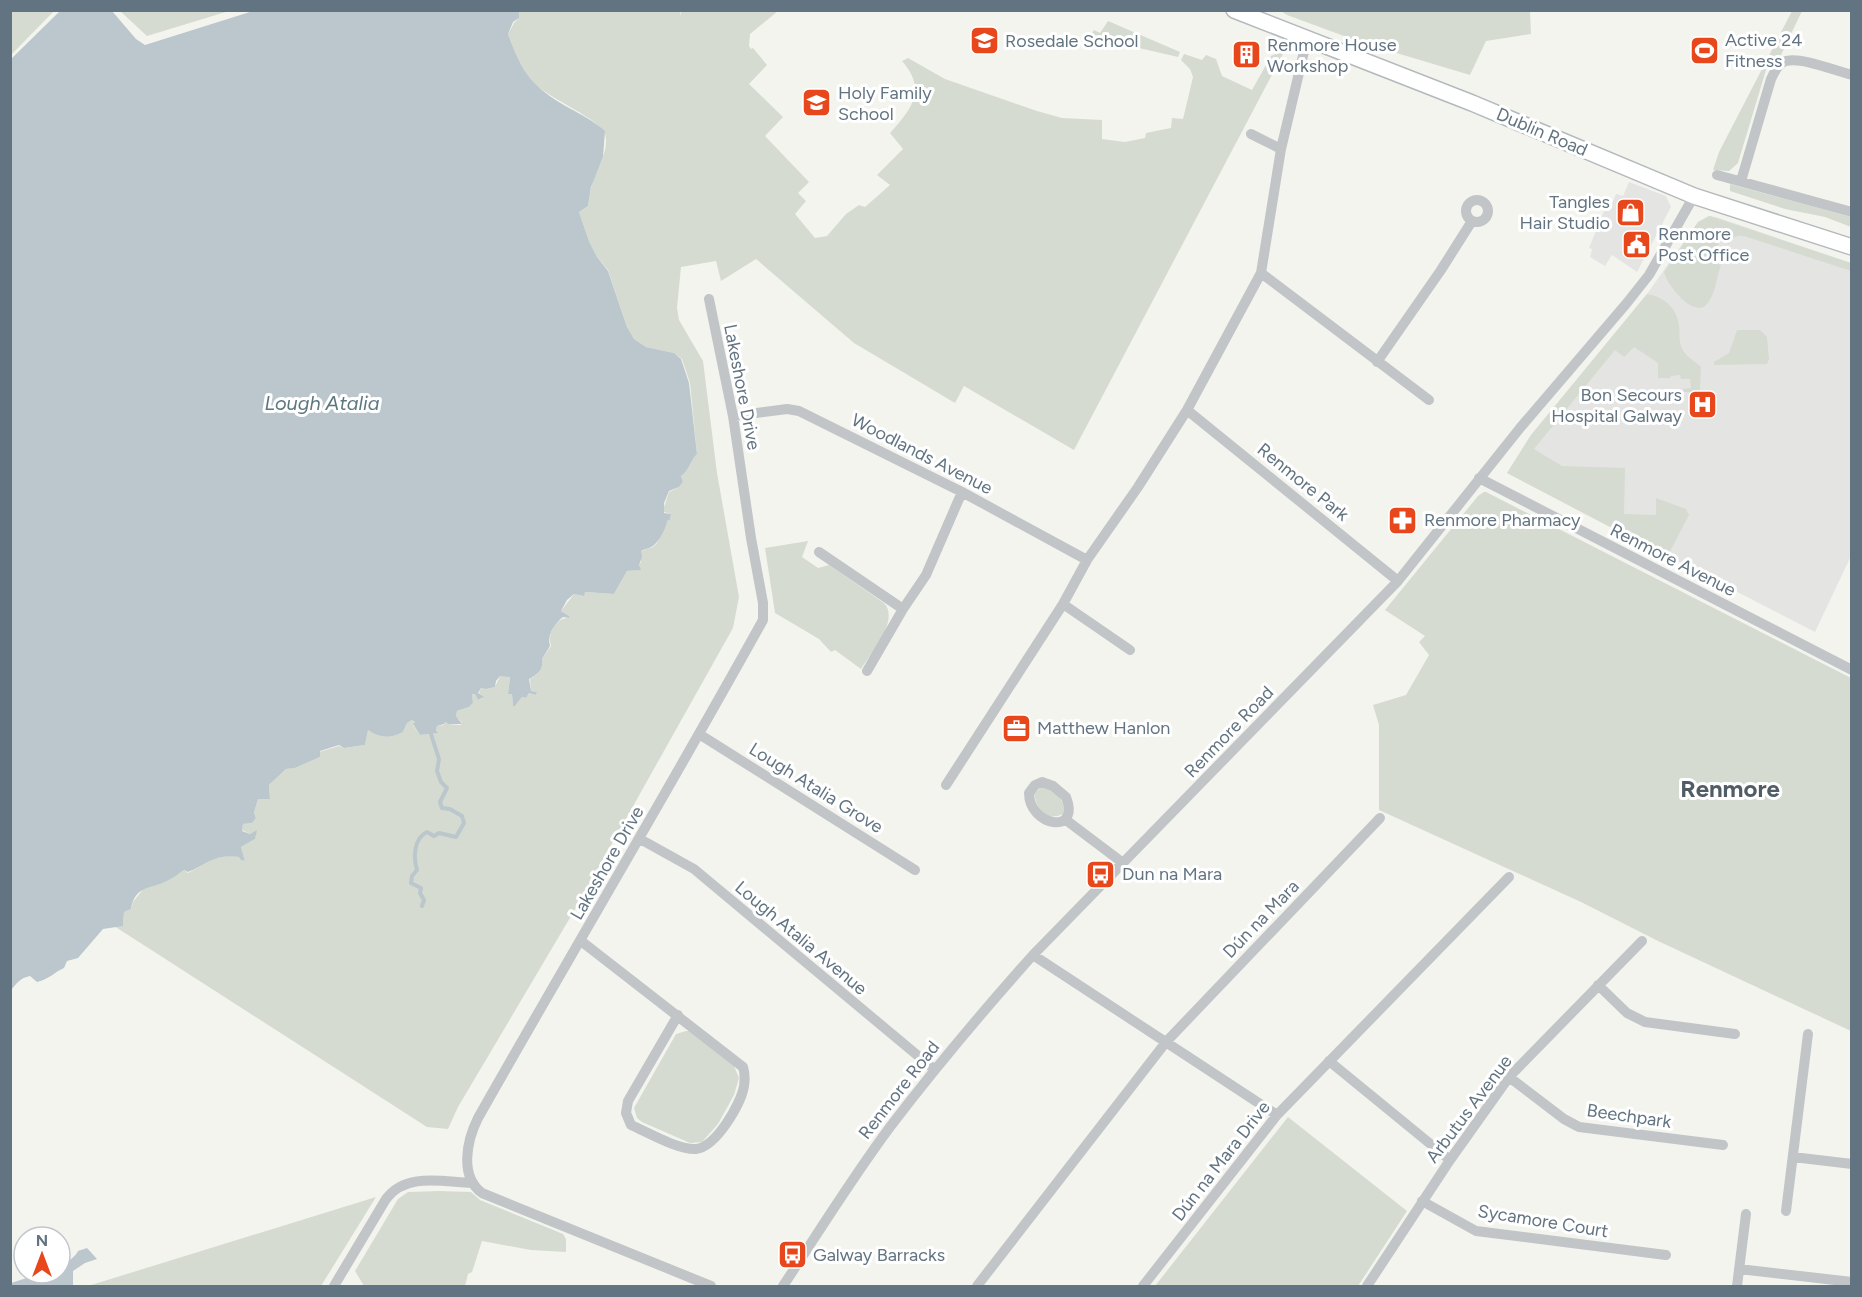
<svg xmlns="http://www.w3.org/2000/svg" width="1862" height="1297" font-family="Figtree,sans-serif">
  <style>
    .built { fill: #e4e5e3 }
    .green { fill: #d5dbd0 }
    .water { fill: #bbc7cc }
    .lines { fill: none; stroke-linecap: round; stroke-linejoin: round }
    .stream { stroke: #bbc7cc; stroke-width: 4 }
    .secondary-casing { stroke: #b3b9bc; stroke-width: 18 }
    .minor { stroke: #c1c5c8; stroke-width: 10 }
    .secondary { stroke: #fff; stroke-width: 15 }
    .labels { text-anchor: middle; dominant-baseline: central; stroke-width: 6; stroke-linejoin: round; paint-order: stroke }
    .poi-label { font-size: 18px; fill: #627481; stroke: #fff; text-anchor: start }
    .street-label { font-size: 18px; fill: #627481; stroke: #fff }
    .water-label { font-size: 20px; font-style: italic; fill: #5d777f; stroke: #fff }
    .district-label { font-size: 24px; font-weight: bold; fill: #505d66; stroke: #fff }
  </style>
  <rect width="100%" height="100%" fill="#f4f4ef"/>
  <path class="built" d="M1629 182 1666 196 1671 207 1637 272 1612 255 1605 266 1590 257 1592 249 1589 248 1604 211H1609L1616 194 1623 196Z
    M1708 216 1716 217 1851 263V556L1815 632 1507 473 1531 435 1647 294 1698 222Z"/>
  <path class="green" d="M11 10 54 11 11 55 10 11Z
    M680 10 681 17V11H778L750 34 749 46 751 49 753 48 767 65 749 84 783 117 765 136 809 182 798 193 806 201 795 214 815 238 827 236 846 214 859 205 865 207 890 185 877 175 903 149 890 133C911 109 928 91 902 61L908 58 945 79 1037 111 1062 118 1102 120V139L1125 142 1145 138 1146 133 1171 128 1172 118 1183 119 1193 77 1190 69 1181 60 1184 54 1202 60 1206 55 1216 59 1222 76 1252 90 1271 56 1285 50 1074 450 964 386 955 403 854 343 756 259 721 281 716 261 681 267 677 308 679 320 703 361 717 473 739 597 733 628 577 906 458 1107 448 1129 427 1127 114 926H123L124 912 131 909 133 902 144 888 167 881 184 870 188 873C208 863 216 853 240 857L241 860 245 861 241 847 255 839 256 831 250 834 242 830 243 824 252 823 256 818 254 813 258 799H270L269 785 286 769 295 768 320 757 319 752 339 746 344 748 365 745 368 730C380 738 391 739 403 732L407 723 412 720 415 722 413 725 420 735 439 733 436 729 437 726 444 725V722L448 724 461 725 462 723 456 716 457 711 469 707 473 703 472 694H475L478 700 483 698 479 693 481 688 486 689 495 687 500 676H510L508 694H512L513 706H515L522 697 526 698 529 693 536 695 537 692 531 691 530 679C538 674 544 669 542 659L551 646C547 634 556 617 569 618V616L561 611 574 594 584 596V592L614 594 627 571 640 570 639 565 641 562V551L653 547 657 543 667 521 670 520 671 514 664 512 663 510 669 492 679 487 683 482 681 476C689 471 690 461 697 454L690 383 682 359 674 353 646 347 634 339 627 327 608 270 597 257 589 241 579 212 588 206C589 200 590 194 591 188 595 171 610 152 605 134 602 120 548 98 534 83 521 68 515 52 508 34L514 23 519 18V11Z
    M120 11H229L147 36Z
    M1281 11H1530L1531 34 1486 41 1470 75 1363 43 1287 15Z
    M1792 11H1802L1781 55 1772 62 1766 70 1738 163 1729 171 1713 170 1719 152Z
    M1108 21 1180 52 1178 57 1096 38 1092 33 1094 30 1100 33Z
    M1730 184 1851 217V227L1825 217 1785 209 1730 191Z
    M1710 216 1851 263V271L1744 236C1736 235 1732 237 1729 244L1719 241 1713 262 1721 265C1716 278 1716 295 1706 305 1693 318 1666 284 1664 272L1698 222Z
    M1647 294C1665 297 1677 308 1679 326 1680 333 1679 340 1681 346 1685 357 1694 360 1701 367L1700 390 1697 392H1683V389L1691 388 1690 379H1681L1680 375 1671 376 1670 378H1658V363L1634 347 1624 357 1615 350 1534 449 1562 466 1625 468 1624 514 1656 515V498L1686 509 1689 515 1667 557 1507 473 1531 435Z
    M1737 330H1760L1767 337 1769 359 1767 364 1714 365V362L1729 353Z
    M1484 492H1486L1851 678V1031L1658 941 1581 902 1379 810V725L1373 705 1406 695 1429 655 1419 642 1425 636 1385 610 1478 496Z
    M808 541 802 557 818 568 829 565 884 603C900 620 871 653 861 669L835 650 831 652 819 639 775 613 765 548Z
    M1042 787C1055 788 1067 802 1063 814 1046 822 1036 808 1034 793Z
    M686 1031H691L734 1066 739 1078 734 1095 718 1124 702 1142 690 1143 642 1122 637 1118 634 1108 676 1034Z
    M1288 1117 1407 1211 1358 1286H1155Z
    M438 1191 471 1192 480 1200 563 1234 566 1239V1252L531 1250 482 1241 472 1272 468 1274 465 1286H364L355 1271 398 1199 408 1192Z
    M376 1197 321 1286H88Z"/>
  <path class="water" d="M60 11H112L136 39 145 45 253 11H519V18L513 22 508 34C523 74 531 86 569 108 582 115 594 121 605 131L603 157 591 187 588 206 579 212 589 241 597 257 608 271 627 327 634 339 646 347 674 353 681 359 689 383 697 454C690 461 689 471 681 476L683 482 679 487 669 491 664 503V513L671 514 670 520 667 521C666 529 657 545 651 547 648 549 644 549 641 551L642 557 639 565 641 570 627 571 614 594 585 592 584 596 574 594 567 600 561 611 569 616V618L563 617C554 624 547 635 550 646L542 659C544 669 538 674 529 679L531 691 537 692 536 695 529 693 526 698 522 697 515 706H513L512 694H508L510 677 500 676 496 681 495 687 486 689 481 688 478 693 484 697 478 700 475 694H472L473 703 469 707 457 711 456 716 462 724H448L445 722 444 724 437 726 436 730 439 733 420 735 413 724 415 722 412 720 407 723 403 732C391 739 379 738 368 730L365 745 344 748 339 745 320 751V757L295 768 286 769 269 785 270 799H258L254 813 256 818 252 823 243 824 242 831 250 834 257 830 255 839 241 847 245 861 241 860 239 857C216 853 207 864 188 872L184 870C178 874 173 878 167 881 151 889 135 885 131 909L124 912 123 926 103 929 78 958 67 961 64 968C54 972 50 979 37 982L30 976C20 978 17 983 11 990V59Z
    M87 1248 97 1259 85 1263 73 1271V1286H11V1283L33 1276 60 1273C64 1260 73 1261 78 1251Z"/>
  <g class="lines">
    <path class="stream" d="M422 906 424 900 420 893 421 888 411 883 412 876 417 870C413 857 414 838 427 832L434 836 439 833 456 837 464 823 462 816 450 809 442 808 440 802 447 788 441 782 437 771 439 759 431 734"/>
    <defs>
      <path id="secondary" d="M1234 10 1472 103 1694 196 1852 247"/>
    </defs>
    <use href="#secondary" class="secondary-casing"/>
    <path class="minor" d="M1251 134 1281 149
      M1717 175 1852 212
      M1741 181 1771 79C1774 73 1778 63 1786 61 1803 57 1835 71 1852 75
      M1466 211a11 11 0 1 1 22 0a11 11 0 1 1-22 0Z
      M1261 273 1429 400
      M709 299 733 416 751 538 763 603V620C670 788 572 952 478 1118 467 1140 459 1176 482 1193L711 1286
      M1377 362 1441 270 1472 221
      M1187 410 1398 581
      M733 416 787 409 799 411 962 492 1087 560
      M1479 478 1852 670
      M819 552 903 609
      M1063 604 1130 650
      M867 671 903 609 926 575 962 492
      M699 734 915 870
      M1042 782 1053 786 1066 797C1081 836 1029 826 1029 793L1035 785Z
      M946 785 1063 604 1087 560 1138 487 1187 410 1261 273 1281 149 1307 39
      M1066 820 1123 863
      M640 839 694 869 935 1070
      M581 941 743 1067C745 1073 745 1079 744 1086 741 1104 716 1147 696 1149 678 1150 647 1132 631 1125L626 1113 628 1101 678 1015
      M1033 955 1277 1115
      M1598 985 1627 1013 1645 1022 1735 1034
      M1329 1061 1450 1160
      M1509 1077 1564 1119 1579 1127 1723 1145
      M1793 1157 1852 1164
      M1422 1201 1476 1231 1666 1255
      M1786 1211 1808 1034
      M1739 1269 1852 1282
      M334 1286 386 1199C406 1172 443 1182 472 1183
      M783 1286C818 1233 852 1178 890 1127 935 1068 983 1011 1033 955L1398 581 1520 428 1626 304 1649 275 1694 196
      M977 1286 1166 1042 1380 818
      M1143 1286 1277 1115 1509 877
      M1367 1286 1450 1160 1509 1077 1642 941
      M1737 1286 1746 1214"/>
    <use href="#secondary" class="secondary"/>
  </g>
  <defs>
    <symbol id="school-square" viewBox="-11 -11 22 22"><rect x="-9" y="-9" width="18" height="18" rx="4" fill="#e8461b" stroke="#fff"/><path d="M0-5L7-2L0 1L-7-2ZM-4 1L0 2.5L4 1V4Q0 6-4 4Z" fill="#fff"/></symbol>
    <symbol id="stadium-square" viewBox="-11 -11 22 22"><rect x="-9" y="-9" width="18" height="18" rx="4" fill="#e8461b" stroke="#fff"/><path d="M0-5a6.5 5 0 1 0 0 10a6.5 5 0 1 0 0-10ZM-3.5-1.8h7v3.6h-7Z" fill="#fff"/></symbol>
    <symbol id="building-square" viewBox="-11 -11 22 22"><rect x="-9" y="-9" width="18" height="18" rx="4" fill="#e8461b" stroke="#fff"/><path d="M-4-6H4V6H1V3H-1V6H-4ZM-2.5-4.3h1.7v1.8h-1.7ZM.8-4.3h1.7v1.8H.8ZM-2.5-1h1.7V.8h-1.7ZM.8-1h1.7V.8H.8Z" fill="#fff"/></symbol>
    <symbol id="shop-square" viewBox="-11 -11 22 22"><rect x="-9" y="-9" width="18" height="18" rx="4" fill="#e8461b" stroke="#fff"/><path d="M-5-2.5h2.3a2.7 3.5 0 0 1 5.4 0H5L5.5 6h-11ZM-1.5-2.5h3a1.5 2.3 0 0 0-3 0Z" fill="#fff"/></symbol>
    <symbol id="civic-square" viewBox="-11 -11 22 22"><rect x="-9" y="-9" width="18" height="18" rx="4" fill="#e8461b" stroke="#fff"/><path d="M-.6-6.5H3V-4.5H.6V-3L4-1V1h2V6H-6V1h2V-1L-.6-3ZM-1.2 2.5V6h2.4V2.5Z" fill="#fff"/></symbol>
    <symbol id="hospital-square" viewBox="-11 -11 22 22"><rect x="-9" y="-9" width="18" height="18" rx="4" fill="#e8461b" stroke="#fff"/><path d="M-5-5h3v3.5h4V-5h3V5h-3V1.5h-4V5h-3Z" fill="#fff"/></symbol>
    <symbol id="pharmacy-square" viewBox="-11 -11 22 22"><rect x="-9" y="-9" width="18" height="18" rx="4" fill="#e8461b" stroke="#fff"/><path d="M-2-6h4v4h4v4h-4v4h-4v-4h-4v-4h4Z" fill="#fff"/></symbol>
    <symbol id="office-square" viewBox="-11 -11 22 22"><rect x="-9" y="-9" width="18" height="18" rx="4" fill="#e8461b" stroke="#fff"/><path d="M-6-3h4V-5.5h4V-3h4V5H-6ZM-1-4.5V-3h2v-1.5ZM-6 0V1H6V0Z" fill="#fff"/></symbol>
    <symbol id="bus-square" viewBox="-11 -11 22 22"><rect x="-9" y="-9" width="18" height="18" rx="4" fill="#e8461b" stroke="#fff"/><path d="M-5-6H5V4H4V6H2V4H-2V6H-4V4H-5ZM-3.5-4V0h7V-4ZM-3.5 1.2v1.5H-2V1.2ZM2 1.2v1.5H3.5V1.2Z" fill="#fff"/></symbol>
  </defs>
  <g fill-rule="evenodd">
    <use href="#school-square" x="968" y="24" width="33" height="33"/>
    <use href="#stadium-square" x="1688" y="34" width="33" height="33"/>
    <use href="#building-square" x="1230" y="38" width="33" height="33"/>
    <use href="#school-square" x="800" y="86" width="33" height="33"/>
    <use href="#shop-square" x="1614" y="196" width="33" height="33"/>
    <use href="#civic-square" x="1620" y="228" width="33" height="33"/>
    <use href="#hospital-square" x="1686" y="388" width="33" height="33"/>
    <use href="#pharmacy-square" x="1386" y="504" width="33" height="33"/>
    <use href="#office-square" x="1000" y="712" width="33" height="33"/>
    <use href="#bus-square" x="1084" y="858" width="33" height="33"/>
    <use href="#bus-square" x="776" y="1238" width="33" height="33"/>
  </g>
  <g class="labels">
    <g class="poi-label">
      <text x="1725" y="40">Active 24<tspan x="1725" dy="21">Fitness</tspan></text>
      <text x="1005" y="41">Rosedale School</text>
      <text x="1267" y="45">Renmore House<tspan x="1267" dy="21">Workshop</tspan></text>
      <text x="838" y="93">Holy Family<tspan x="838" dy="21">School</tspan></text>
      <text x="1610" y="202" text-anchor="end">Tangles<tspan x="1610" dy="21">Hair Studio</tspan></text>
      <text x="1658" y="234">Renmore<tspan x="1658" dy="21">Post Office</tspan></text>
      <text x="1682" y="395" text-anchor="end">Bon Secours<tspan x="1682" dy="21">Hospital Galway</tspan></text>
      <text x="1424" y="520">Renmore Pharmacy</text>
      <text x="1037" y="728">Matthew Hanlon</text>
      <text x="1122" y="874">Dun na Mara</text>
      <text x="813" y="1255">Galway Barracks</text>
    </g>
    <g class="street-label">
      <text transform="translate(1542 132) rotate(23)">Dublin Road</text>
      <text transform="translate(742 387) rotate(79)">Lakeshore Drive</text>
      <text transform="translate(922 454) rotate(27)">Woodlands Avenue</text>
      <text transform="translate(1303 482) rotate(39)">Renmore Park</text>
      <text transform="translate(1673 560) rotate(27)">Renmore Avenue</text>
      <text transform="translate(1229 732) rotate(-46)">Renmore Road</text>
      <text transform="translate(816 788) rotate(32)">Lough Atalia Grove</text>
      <text transform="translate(607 863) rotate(-60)">Lakeshore Drive</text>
      <text transform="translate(1261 919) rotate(-46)">Dún na Mara</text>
      <text transform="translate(801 938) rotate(40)">Lough Atalia Avenue</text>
      <text transform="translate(899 1090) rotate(-52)">Renmore Road</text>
      <text transform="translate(1469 1109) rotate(-53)">Arbutus Avenue</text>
      <text transform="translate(1629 1116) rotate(8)">Beechpark</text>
      <text transform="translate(1221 1161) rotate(-52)">Dún na Mara Drive</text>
      <text transform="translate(1543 1221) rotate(9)">Sycamore Court</text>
    </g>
    <g class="water-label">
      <text x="322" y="403">Lough Atalia</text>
    </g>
    <g class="district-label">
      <text x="1730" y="788">Renmore</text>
    </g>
  </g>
  <rect width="1862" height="1297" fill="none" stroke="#627481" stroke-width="24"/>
  <g transform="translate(42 1255)"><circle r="28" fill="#ffffff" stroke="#c0c7cd" stroke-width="1.5"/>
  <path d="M0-4.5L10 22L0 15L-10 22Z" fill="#e8461b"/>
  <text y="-9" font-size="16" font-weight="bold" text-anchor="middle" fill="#627481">N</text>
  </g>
</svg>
